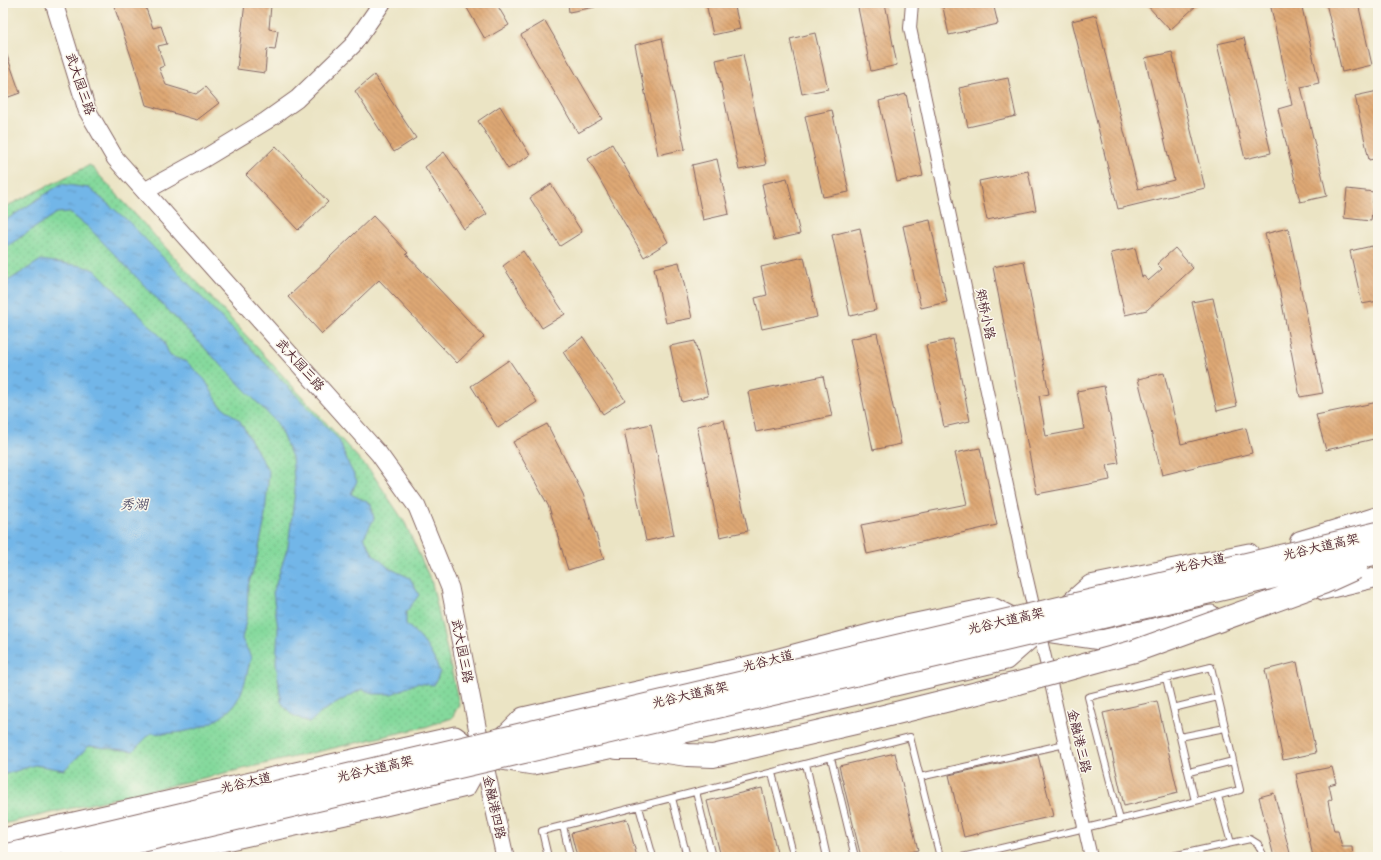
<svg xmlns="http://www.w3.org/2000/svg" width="1381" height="860" font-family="'Balsamiq Sans','LXGW WenKai TC',sans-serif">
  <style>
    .park { fill: url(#park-dots); stroke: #677c64 }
    .water { fill: url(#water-ripples); stroke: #5e6a8a }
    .building { fill: url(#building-back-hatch) }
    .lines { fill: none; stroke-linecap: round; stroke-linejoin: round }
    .lane-casing { stroke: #826461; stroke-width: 8 }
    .street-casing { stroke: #826461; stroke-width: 14 }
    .secondary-casing { stroke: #826461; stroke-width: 19 }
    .primary-casing { stroke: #826461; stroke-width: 21 }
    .highway-casing { stroke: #826461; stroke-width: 24 }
    .lane { stroke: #fff; stroke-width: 6 }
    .street { stroke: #fff; stroke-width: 12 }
    .secondary { stroke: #fff; stroke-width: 17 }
    .primary { stroke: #fff; stroke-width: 19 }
    .highway { stroke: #fff; stroke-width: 22 }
    .highway-bridge-casing { stroke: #826461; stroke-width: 24; stroke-linecap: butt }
    .highway-bridge { stroke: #fff; stroke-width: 22 }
    .labels { text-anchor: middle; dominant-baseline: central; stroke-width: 3; stroke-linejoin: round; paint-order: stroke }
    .street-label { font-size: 13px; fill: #4a1f2b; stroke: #fbf7ec }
    .water-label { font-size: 14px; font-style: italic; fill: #58546d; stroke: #fbf7ec }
  </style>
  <defs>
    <pattern id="park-dots" width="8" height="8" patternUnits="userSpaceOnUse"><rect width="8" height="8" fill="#84d99c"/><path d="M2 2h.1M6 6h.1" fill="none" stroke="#74ba87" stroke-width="1.8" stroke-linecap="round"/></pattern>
    <pattern id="water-ripples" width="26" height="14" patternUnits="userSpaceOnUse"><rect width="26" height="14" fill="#72b6e8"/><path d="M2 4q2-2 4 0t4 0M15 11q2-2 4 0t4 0" fill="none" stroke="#6093bc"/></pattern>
    <pattern id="building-back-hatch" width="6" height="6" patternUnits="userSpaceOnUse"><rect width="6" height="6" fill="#dea874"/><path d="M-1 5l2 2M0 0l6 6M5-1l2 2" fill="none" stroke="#b6885f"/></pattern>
  </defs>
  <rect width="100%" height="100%" fill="#fbf7ec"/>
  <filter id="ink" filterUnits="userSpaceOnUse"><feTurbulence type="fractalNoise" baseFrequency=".025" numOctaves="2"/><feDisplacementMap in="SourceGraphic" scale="8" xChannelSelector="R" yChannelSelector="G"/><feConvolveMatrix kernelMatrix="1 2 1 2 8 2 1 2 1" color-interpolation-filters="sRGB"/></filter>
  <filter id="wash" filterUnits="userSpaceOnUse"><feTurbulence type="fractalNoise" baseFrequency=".012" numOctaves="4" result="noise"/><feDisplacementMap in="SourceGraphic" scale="16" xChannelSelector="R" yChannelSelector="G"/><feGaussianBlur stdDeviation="0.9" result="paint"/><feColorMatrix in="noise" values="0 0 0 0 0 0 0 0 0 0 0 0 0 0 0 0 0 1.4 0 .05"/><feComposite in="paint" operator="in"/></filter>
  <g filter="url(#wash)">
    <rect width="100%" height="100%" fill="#ebe4c4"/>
    <path class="park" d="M90 165 372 473 405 523 432 583 459 704 452 718 425 727 3 824V208Z"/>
    <path class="water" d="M61 184 89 188 127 220 339 440 348 463 357 481 351 494 371 504 374 519 364 537 373 554 389 568 410 578 419 595 406 612V624C425 641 430 649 440 672L434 685 417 683 392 694H374L362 689 323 711 309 723 291 714 281 702 276 662 278 629 273 593 288 546 295 491 292 457 277 423 88 227 69 212 57 213 3 249V222Z
      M41 260 82 266 95 270 162 338 170 356 187 362 205 380 219 404 240 421 269 472 264 524 256 561 248 586 247 616 242 639 251 657C248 668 246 682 241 693 227 726 183 736 151 733L133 751 89 746 64 770 35 765 3 775V284Z"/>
    <g id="blocks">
      <path class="building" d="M113 3H144L153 28 161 26 167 44 158 46 164 66 159 68 166 85 196 94 205 87 219 103 197 120 146 105 137 74Z
        M245 3 271 5 269 29 278 31 275 50 267 49 265 73 237 69Z
        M464 3H496L509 25 485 39Z
        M568 3H594L595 7 569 12Z
        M706 3H734L740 29 713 35Z
        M857 3H885L897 65 871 71Z
        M942 3H993L998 24 949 35Z
        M1145 3H1199L1170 30Z
        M1270 3H1301L1319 83 1301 87 1327 196 1300 202 1278 109 1292 105Z
        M1326 3H1358L1372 65 1342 72Z
        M1096 15 1138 189 1174 180 1145 58 1172 52 1205 188 1118 209 1072 21Z
        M545 21 602 119 578 133 521 35Z
        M815 33 828 89 802 94 790 39Z
        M662 38 685 149 658 155 635 45Z
        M1244 38 1271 153 1245 159 1217 44Z
        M4 47 20 93 3 99V48Z
        M743 54 766 165 739 170 716 60Z
        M374 75 416 138 394 152 355 91Z
        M1008 78 1016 116 968 127 959 88Z
        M1378 91V158L1369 160 1355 96Z
        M906 94 923 176 897 182 879 101Z
        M500 106 530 155 508 169 478 121Z
        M832 110 849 192 823 197 805 116Z
        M612 144 668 242 644 257 588 159Z
        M276 146 328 202 298 230 246 175Z
        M444 152 487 214 464 229 425 167Z
        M717 159 729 214 703 220 692 165Z
        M1028 171 1036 210 987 220 979 181Z
        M787 178 800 234 774 240 762 184Z
        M551 184 582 232 560 246 530 198Z
        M1347 189 1374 192 1371 221 1344 218Z
        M373 216 408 253 406 254 484 337 457 363 379 280 322 334 288 297Z
        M930 220 947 302 921 308 903 226Z
        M860 228 876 310 850 316 832 235Z
        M1288 228 1323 393 1300 397 1280 293 1265 234Z
        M1372 246 1378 271V301L1362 304 1350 251Z
        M1135 248 1142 277 1144 276 1148 281 1162 269 1157 264 1175 248 1193 268 1147 310 1125 315 1111 253Z
        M523 251 565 314 542 328 503 266Z
        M804 257 817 317 762 329 755 298 767 295 761 267Z
        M1024 261 1049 394 1039 396 1046 436 1084 429 1077 391 1104 386 1119 463 1107 465 1110 480 1037 494 993 267Z
        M679 262 692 318 666 323 654 268Z
        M1213 298 1237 406 1217 411 1192 302Z
        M877 333 901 444 873 450 850 339Z
        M583 337 625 400 603 414 563 352Z
        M953 339 970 421 944 427 926 345Z
        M695 341 708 396 682 402 670 346Z
        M509 360 537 402 498 428 471 386Z
        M1164 373 1181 444 1246 428 1252 453 1162 475 1138 379Z
        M823 376 832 416 756 432 748 392Z
        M1378 402V438L1326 450 1316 415Z
        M724 420 748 531 720 537 697 426Z
        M547 424 583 494 604 559 568 570 549 507 513 442Z
        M651 424 674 535 646 541 624 430Z
        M980 448 997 525 867 554 861 525 967 504 955 453Z
        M1297 662 1316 753 1283 760 1265 670Z
        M1157 701 1178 793 1124 806 1103 713Z
        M895 753 918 850 889 857H861L839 766Z
        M1038 755 1053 816 964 837 949 775Z
        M1332 767 1336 783 1329 785 1332 799 1328 801 1334 831H1338L1342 847H1352L1353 857H1313L1296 774Z
        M762 788 778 857H721L707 801Z
        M1274 793 1291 857H1274L1259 797Z
        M627 819 637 857H577L571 833Z"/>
    </g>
  </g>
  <g filter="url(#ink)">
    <use href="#blocks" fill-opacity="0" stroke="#826461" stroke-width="1"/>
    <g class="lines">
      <defs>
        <path id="lane" d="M1166 678 1195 801
          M1173 708 1218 697
          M1180 737 1225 728
          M831 758 855 857
          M806 764 827 857
          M1189 772 1233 761
          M772 773 794 857
          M920 777 1065 744
          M696 792 712 857
          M1218 796 1231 843
          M672 798 687 857
          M639 807 653 857
          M563 826 570 857
          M548 857 542 831 910 737 940 857
          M962 857C1055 836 1147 813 1240 790L1211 667 1088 697 1120 820
          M1168 857 1250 839 1258 844 1264 857"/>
        <path id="street" d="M912 3 910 28 1026 575 1091 857"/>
        <path id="secondary" d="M54 3 87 110 115 158 379 454 417 507 450 588 483 757 505 857
          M145 191 205 158 266 121 297 99 352 46 382 3"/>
        <path id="primary" d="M1323 590 1378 577
          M1064 608 1090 585 1249 553
          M3 838 455 736 483 757 533 765 793 710 1006 660 1039 631 1101 640 1211 615
          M152 857 364 811 466 787 483 757 523 717 761 663 892 628 992 607 1022 622"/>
        <path id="highway" d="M1301 542 1378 518
          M617 748H640L687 755 713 756 868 720"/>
      </defs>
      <use href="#lane" class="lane-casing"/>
      <use href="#street" class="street-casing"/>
      <use href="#secondary" class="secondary-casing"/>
      <use href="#primary" class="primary-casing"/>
      <use href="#highway" class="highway-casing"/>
      <use href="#lane" class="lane"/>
      <use href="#street" class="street"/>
      <use href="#secondary" class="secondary"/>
      <use href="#primary" class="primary"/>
      <use href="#highway" class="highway"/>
      <defs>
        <path id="highway-bridge" d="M868 720 1018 683 1135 651 1323 583 1356 568
          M3 856 1378 533
          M73 857 1378 553"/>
      </defs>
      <use href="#highway-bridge" class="highway-bridge-casing"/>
      <use href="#highway-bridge" class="highway-bridge"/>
    </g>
  </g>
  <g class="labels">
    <g class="street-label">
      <text transform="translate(80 84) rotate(71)">武大园三路</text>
      <text transform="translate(985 314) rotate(78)">郑桥小路</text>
      <text transform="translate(300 365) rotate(48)">武大园三路</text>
      <text transform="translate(1321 547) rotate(-13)">光谷大道高架</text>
      <text transform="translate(1200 563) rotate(-11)">光谷大道</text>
      <text transform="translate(1006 621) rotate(-13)">光谷大道高架</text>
      <text transform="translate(462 651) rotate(79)">武大园三路</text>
      <text transform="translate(768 661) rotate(-14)">光谷大道</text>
      <text transform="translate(690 695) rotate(-13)">光谷大道高架</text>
      <text transform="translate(1079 741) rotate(77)">金融港三路</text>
      <text transform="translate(375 769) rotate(-13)">光谷大道高架</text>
      <text transform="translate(246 783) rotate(-13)">光谷大道</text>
      <text transform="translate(494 807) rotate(78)">金融港四路</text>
    </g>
    <g class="water-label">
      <text x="134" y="504">秀湖</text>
    </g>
  </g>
  <rect width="1381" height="860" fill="none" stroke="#fbf7ec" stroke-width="16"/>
</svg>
